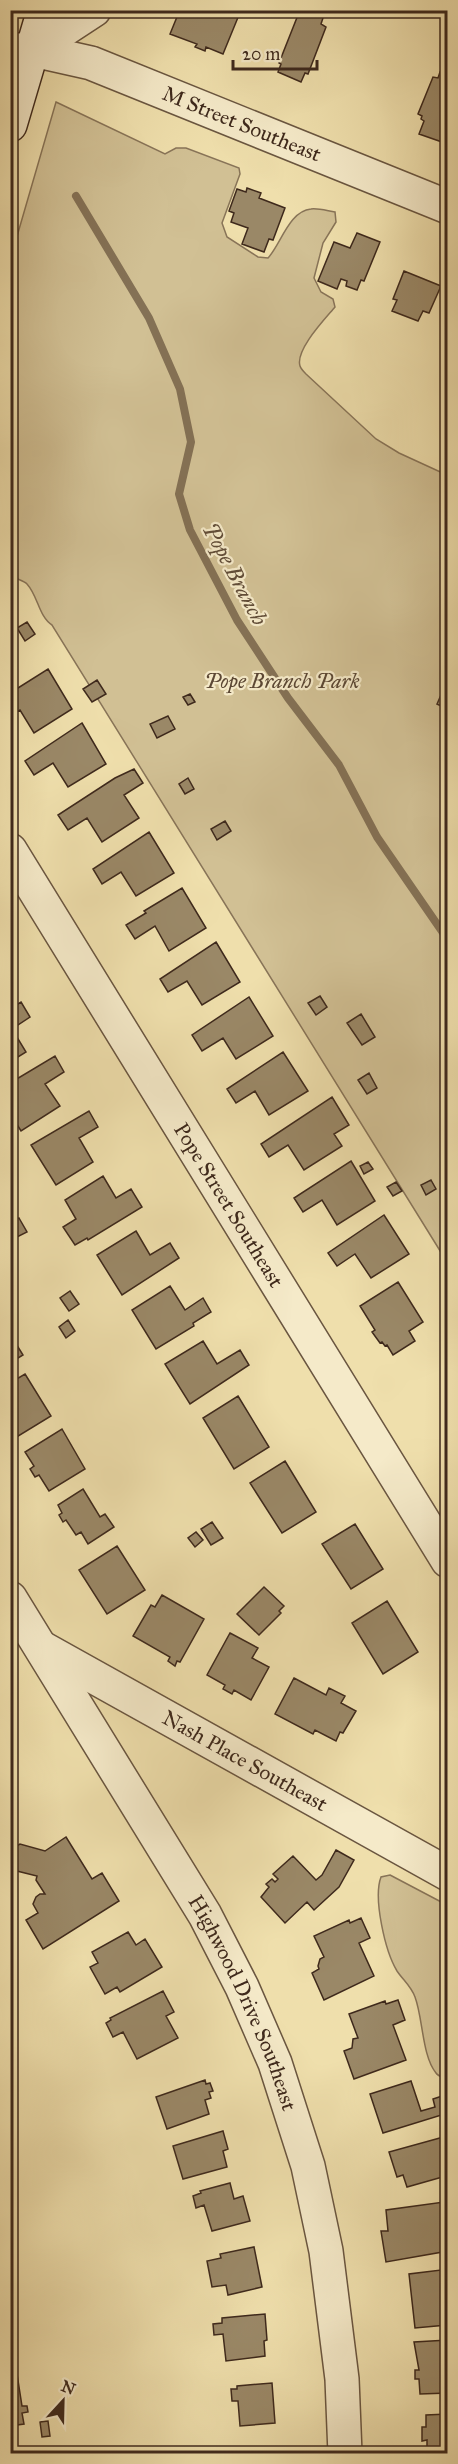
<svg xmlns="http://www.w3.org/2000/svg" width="458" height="2464" font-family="'IM FELL Great Primer',serif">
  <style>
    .green { fill: #d1c094; stroke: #887458; stroke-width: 1.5 }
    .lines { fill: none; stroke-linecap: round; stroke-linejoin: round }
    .stream { stroke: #847155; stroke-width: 8 }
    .building { fill: #9a8867; stroke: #3e291c; stroke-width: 1.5 }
    .minor-casing { stroke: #6a5640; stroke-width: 36 }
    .secondary-casing { stroke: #3e291c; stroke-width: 36 }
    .minor { stroke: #f5eac9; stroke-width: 33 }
    .secondary { stroke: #f5eac9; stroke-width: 33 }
    .labels { text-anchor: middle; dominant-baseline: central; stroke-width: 4.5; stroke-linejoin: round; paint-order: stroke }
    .street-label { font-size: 21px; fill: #3e291c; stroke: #f5eac9 }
    .park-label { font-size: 21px; font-style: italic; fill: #5b4734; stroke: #f5eac9 }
    .water-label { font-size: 22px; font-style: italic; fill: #614d38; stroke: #f5eac9 }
  </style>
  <rect width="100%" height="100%" fill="#efdfac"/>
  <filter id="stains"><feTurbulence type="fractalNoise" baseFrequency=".00333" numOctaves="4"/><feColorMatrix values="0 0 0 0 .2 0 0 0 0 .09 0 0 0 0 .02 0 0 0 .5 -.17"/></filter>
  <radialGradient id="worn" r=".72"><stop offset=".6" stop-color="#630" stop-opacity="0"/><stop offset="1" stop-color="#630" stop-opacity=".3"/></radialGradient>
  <path class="green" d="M56 102 165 154 176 148H186L239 168 240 174 222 223 227 237 258 257 268 258C281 244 289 211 311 209 318 208 328 211 335 212L336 222 323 243 314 278 321 292 333 299 335 307C325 319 295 350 300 366 301 369 304 372 306 374L376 439 399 453 447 475V1262L52 625C39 617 38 596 27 584 23 580 15 579 11 575V257Z
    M390 1875 447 1905V2080C444 2078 438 2076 436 2073 422 2056 423 2018 415 1997 411 1986 403 1980 397 1971 385 1951 373 1898 381 1877Z"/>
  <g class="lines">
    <path class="stream" d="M76 196 149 318 180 389 191 442 179 494 190 530 237 620 288 698 339 765 377 837 448 940"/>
  </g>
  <path class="building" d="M190 10H241L223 54 206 47 205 51 195 47 197 44 170 34 179 12 188 15Z
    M303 10H314L324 15 321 24 326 27 308 74 305 73 301 82 278 72 281 64 279 63 298 15 301 16Z
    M448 65V130L442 142 419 134 424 121 421 119 422 116 418 114 433 77 438 78 440 72 444 74Z
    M247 188 261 193 259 198 285 208 273 240 269 239 264 252 242 244 248 228 231 222 234 213 229 211 237 189 246 192Z
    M357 233 380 242 364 281 361 280 357 290 346 286 347 281 341 279 337 289 318 281 334 242 350 248Z
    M404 271 441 286 429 313 423 311 418 321 392 311 397 300 393 299Z
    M27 622 35 634 25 641 17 628Z
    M48 669 72 709 34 733 20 710 10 716V693Z
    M448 679V709L437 704Z
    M97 680 106 694 92 702 83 689Z
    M190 694 195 702 188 705 183 697Z
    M168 716 175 729 157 738 150 724Z
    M82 723 106 764 68 787 53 763 34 775 25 761Z
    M134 769 143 783 124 795 139 818 102 842 87 818 68 830 58 815 115 778Z
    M188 778 194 789 185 794 179 784Z
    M225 821 231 831 217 840 211 829Z
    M149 832 174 873 136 896 121 872 102 884 93 869Z
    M182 888 206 928 169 951 155 926 135 939 126 925 146 913 144 911Z
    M216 942 240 982 202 1005 187 981 168 992 160 979Z
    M320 996 327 1007 316 1015 308 1003Z
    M249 997 273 1036 236 1059 223 1038 202 1051 192 1035Z
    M21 1002 30 1017 12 1029 26 1052 10 1062V1009Z
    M361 1014 375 1037 362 1045 347 1023Z
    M283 1052 308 1091 269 1115 255 1091 236 1103 227 1089Z
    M55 1056 64 1072 45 1084 60 1106 21 1131 10 1113V1083Z
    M369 1073 377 1088 367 1094 358 1080Z
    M332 1097 349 1125 334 1134 342 1146 304 1170 288 1145 269 1157 261 1144Z
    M89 1111 98 1127 79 1138 93 1162 56 1185 31 1145Z
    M351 1161 375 1201 337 1225 322 1200 303 1212 294 1198Z
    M368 1162 373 1169 364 1174 360 1166Z
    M103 1176 116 1198 131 1189 142 1207 88 1240 87 1238 75 1245 63 1227 76 1219 65 1200Z
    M431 1180 436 1189 426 1195 421 1185Z
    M396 1182 402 1191 393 1196 387 1187Z
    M384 1215 409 1254 371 1278 355 1254 337 1266 328 1253Z
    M19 1218 27 1232 17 1237 10 1222Z
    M136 1231 150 1255 170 1243 179 1258 122 1295 97 1255Z
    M398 1282 423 1322 409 1331 415 1341 393 1355 387 1345 385 1346 382 1342 380 1343 372 1332 375 1330 360 1306Z
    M170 1286 185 1310 203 1298 211 1312 193 1323 194 1326 156 1349 132 1310Z
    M70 1291 79 1304 69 1311 60 1298Z
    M68 1320 75 1331 66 1338 59 1327Z
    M10 1334 23 1355 10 1363Z
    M203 1341 217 1364 240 1350 249 1365 190 1404 165 1364Z
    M25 1374 51 1416 15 1438 10 1431V1383Z
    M238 1396 269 1447 234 1469 203 1418Z
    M62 1429 85 1469 49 1491 39 1475 35 1477 30 1469 34 1466 25 1452Z
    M285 1461 316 1512 282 1533 250 1483Z
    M83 1489 100 1517 105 1514 114 1527 88 1544 81 1532 76 1535 66 1520 63 1522 59 1515 62 1513 58 1505Z
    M212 1522 223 1538 211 1545 201 1529Z
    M355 1524 383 1569 351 1589 322 1544Z
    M196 1532 203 1540 195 1547 188 1538Z
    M117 1546 145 1590 107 1614 79 1570Z
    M264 1587 284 1606 279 1611 281 1613 259 1635 237 1614Z
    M162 1595 204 1619 180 1662 177 1661 175 1666 168 1661 170 1657 133 1636 151 1605 155 1607Z
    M387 1601 418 1652 383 1674 352 1623Z
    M230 1633 258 1648 252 1658 269 1667 251 1700 234 1690 232 1694 223 1689 225 1685 207 1675Z
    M294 1678 326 1695 329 1688 345 1696 341 1703 356 1711 343 1733 340 1732 336 1741 315 1730 313 1734 275 1714Z
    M66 1837 92 1879 102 1873 119 1901 43 1949 26 1920 38 1913 33 1904 36 1897 40 1894H45L36 1880 37 1876 13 1870 10 1866V1858L13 1848 20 1844 45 1851Z
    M336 1850 354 1860 339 1887 314 1910 307 1902 285 1923 261 1897 269 1887 266 1884 272 1879 275 1882 278 1879 273 1874 293 1856 316 1880 322 1875Z
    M361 1918 370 1938 359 1943 374 1976 324 2000 312 1973 319 1969 318 1966 320 1959 324 1957 314 1936 349 1920 350 1923Z
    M128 1932 136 1945 145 1939 162 1967 120 1992 117 1987 105 1994 90 1967 98 1963 92 1952Z
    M163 1991 174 2012 166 2016 178 2038 137 2059 123 2032 113 2037 106 2023 111 2020 110 2018Z
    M398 2000 405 2020 393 2025 406 2060 354 2079 344 2051 352 2048 353 2039 358 2038 349 2014 385 2001 386 2004Z
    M205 2080 206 2084 210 2083 213 2091 209 2092 211 2098 205 2100 209 2114 167 2129 156 2097Z
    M411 2081 421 2111 435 2107 433 2099 448 2094V2113L383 2133 370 2094Z
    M223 2131 228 2149 223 2151 227 2167 183 2179 173 2146Z
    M447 2136 448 2161 442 2162 446 2176 407 2187 403 2175 397 2177 389 2152Z
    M230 2183 234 2199 243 2196 250 2221 212 2231 204 2205 196 2208 193 2196 201 2193 200 2191Z
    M444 2202 448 2220V2251L386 2262 381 2231H388L386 2210Z
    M254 2247 262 2287 228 2295 226 2285 212 2287 207 2261 221 2258 220 2254Z
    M441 2270 447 2325 415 2328 409 2274Z
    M265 2314 267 2340 264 2341 265 2356 226 2361 223 2334 214 2335 213 2324 222 2323V2318Z
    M448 2340V2393L420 2394 419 2379H415V2370H419L414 2342Z
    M15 2361 22 2406H27L28 2412 22 2413 24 2424 10 2426V2362Z
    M272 2383 275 2423 240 2426 238 2401H232L231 2389H237V2386Z
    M448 2414V2452L427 2453V2440L422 2441V2427H426V2415Z
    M48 2421 50 2436 42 2437 40 2422Z
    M234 2450H266V2454H219Z"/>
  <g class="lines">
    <defs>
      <g id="minor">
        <path d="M18 50H33L94 10"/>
        <path id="s1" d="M33 50 91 63 448 207"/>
        <path id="s2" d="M10 850 448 1561"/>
        <path id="s3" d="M10 1598 205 1915 242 1987 275 2063 308 2166 326 2251 342 2379 345 2454"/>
        <path id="s4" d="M44 1649 448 1874"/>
      </g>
      <path id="secondary" d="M10 125 44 10"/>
    </defs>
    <use href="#minor" class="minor-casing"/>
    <use href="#secondary" class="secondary-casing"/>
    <use href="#minor" class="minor"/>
    <use href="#secondary" class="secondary"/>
  </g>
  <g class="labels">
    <g class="street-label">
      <text stroke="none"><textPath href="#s1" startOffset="222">M Street Southeast</textPath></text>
      <text stroke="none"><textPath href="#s2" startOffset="417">Pope Street Southeast</textPath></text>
      <text stroke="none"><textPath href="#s4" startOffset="230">Nash Place Southeast</textPath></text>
      <text stroke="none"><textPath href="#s3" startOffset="468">Highwood Drive Southeast</textPath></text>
    </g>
    <g class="park-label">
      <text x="282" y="681">Pope Branch Park</text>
    </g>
    <g class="water-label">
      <text transform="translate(235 574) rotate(62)">Pope Branch</text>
    </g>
  </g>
  <rect width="458" height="2464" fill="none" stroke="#efdfac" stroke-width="36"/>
  <rect x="12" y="12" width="434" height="2440" fill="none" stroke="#3e291c" stroke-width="3"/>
  <rect x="18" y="18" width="422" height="2428" fill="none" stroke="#3e291c" stroke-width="1.5"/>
  <g transform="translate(63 2401) rotate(22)" stroke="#f5eac9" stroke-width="4.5" paint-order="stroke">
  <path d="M0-4.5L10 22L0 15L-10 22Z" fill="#3e291c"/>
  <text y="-9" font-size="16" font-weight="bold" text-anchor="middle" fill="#3e291c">N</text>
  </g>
  <path d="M233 60v9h84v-9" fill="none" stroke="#3e291c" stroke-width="3"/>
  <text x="242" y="60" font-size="18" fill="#3e291c" stroke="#f5eac9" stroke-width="4.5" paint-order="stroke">20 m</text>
  <rect width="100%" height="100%" filter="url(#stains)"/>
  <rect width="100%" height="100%" fill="url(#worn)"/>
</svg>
